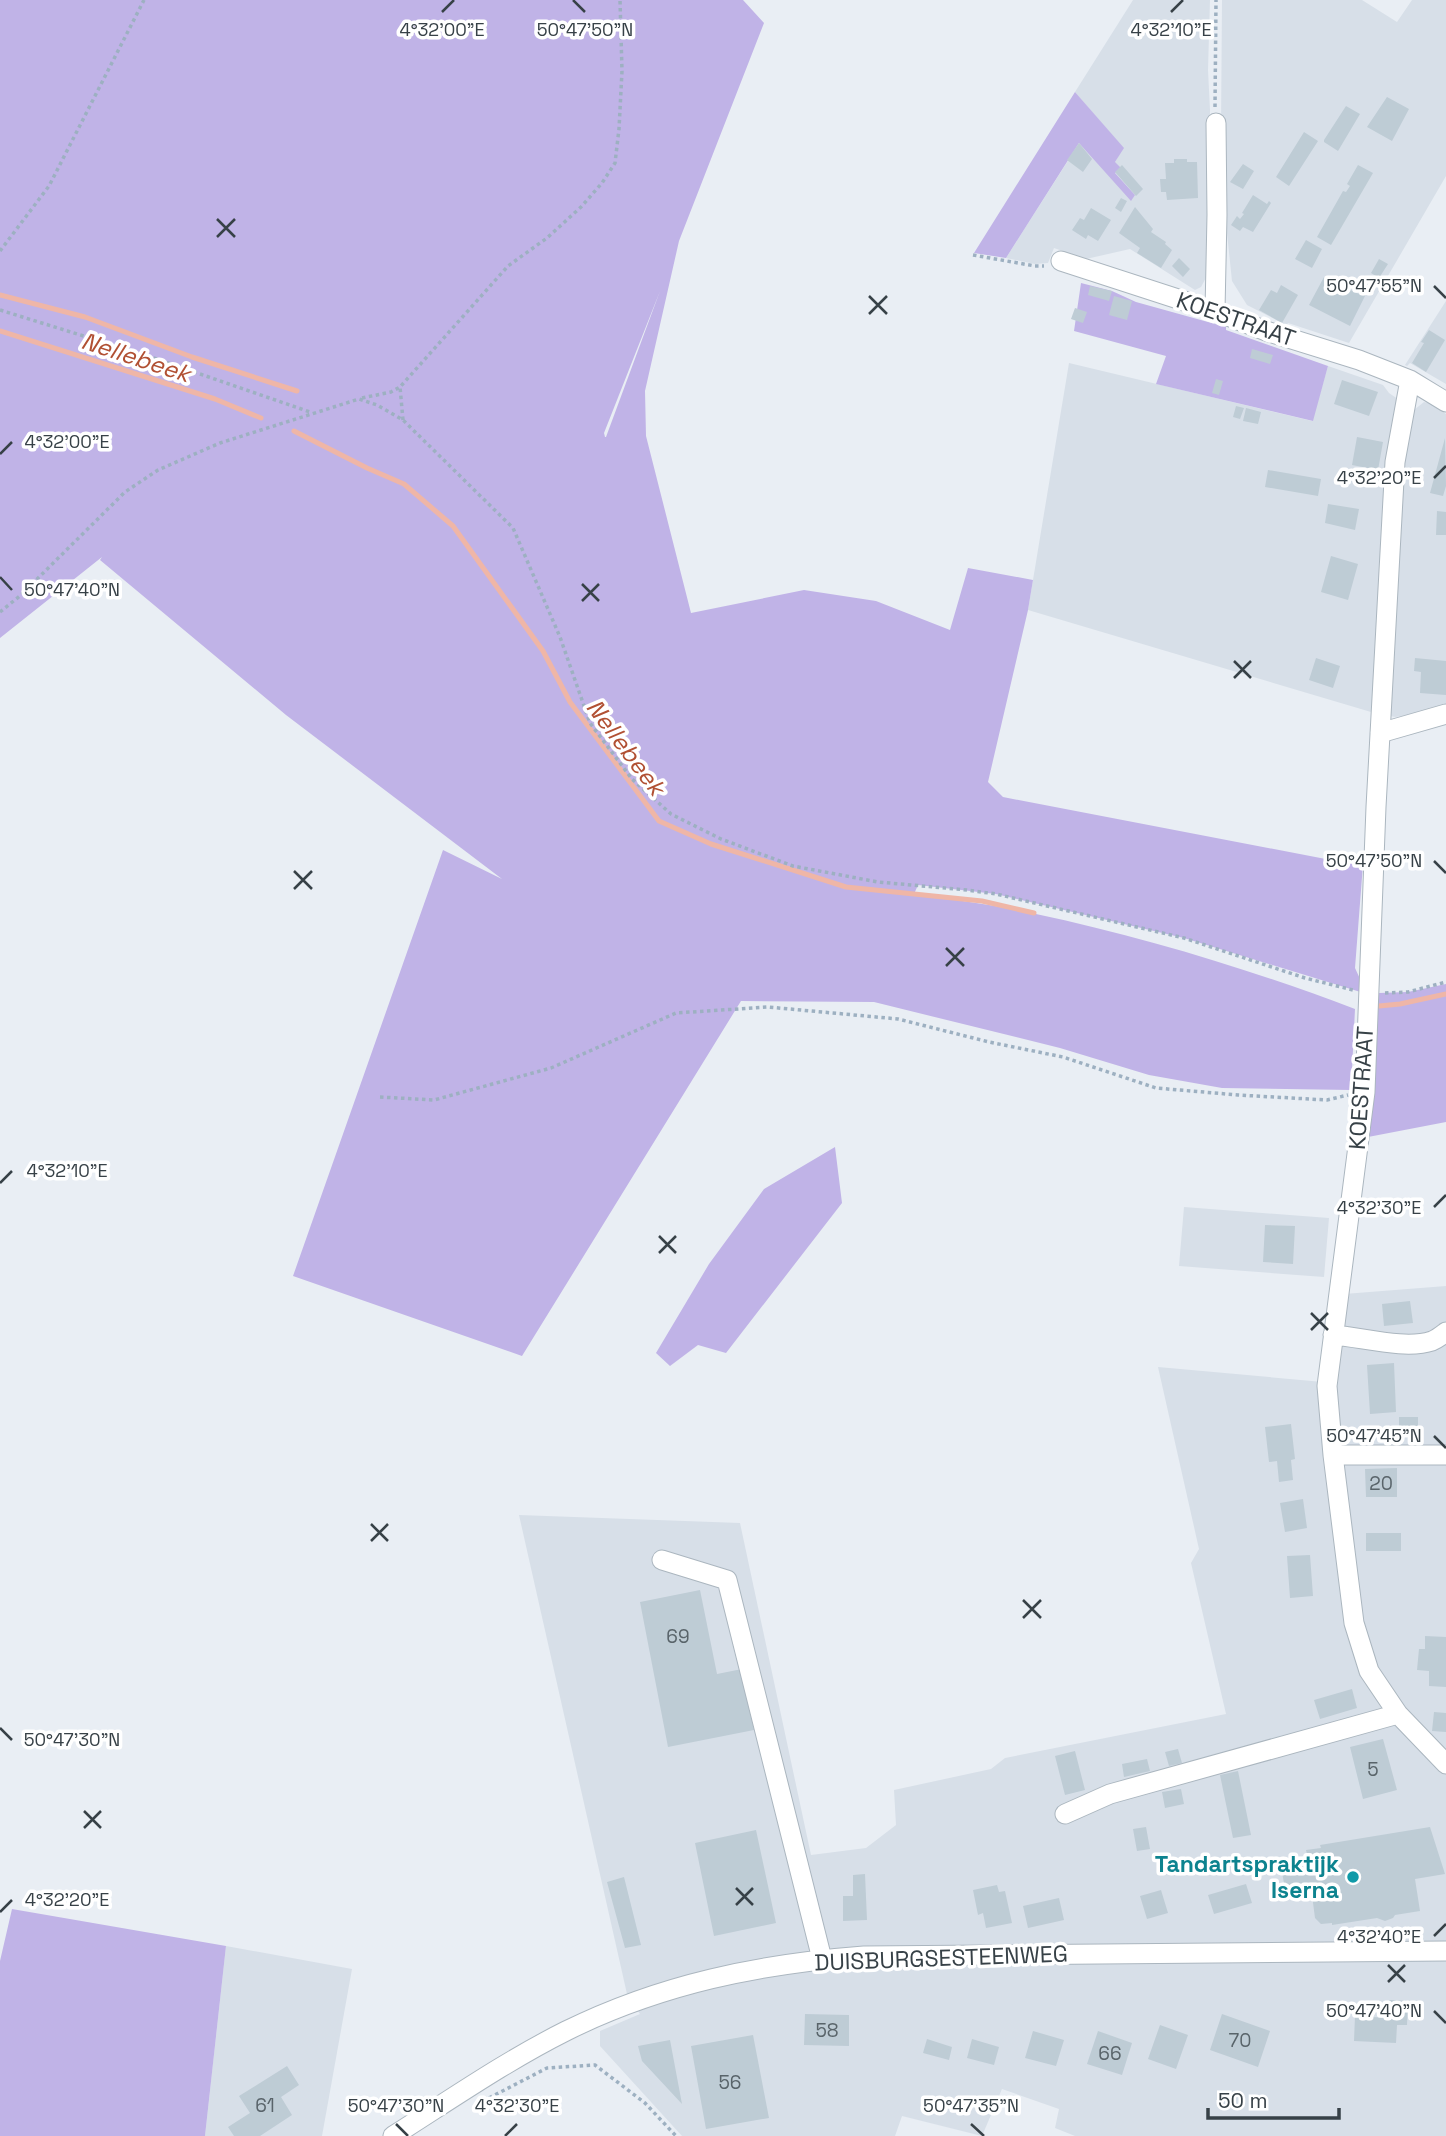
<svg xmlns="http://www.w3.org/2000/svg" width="1446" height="2136" font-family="'Space Grotesk',sans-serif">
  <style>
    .residential { fill: #d7dfe8 }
    .green { fill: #c0b3e7; fill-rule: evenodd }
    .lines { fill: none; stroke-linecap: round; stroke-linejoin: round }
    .stream { stroke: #efb6a7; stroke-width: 5 }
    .building { fill: #beccd5 }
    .minor-casing { stroke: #abb6bf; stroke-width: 21 }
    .path { stroke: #9db0c1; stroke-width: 3.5; stroke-dasharray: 3.5 3.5; stroke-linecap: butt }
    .minor { stroke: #fff; stroke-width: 19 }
    .ticks { fill: none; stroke: #374147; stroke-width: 2.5 }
    .culture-dot { fill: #0f9aa8; stroke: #fff; stroke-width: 2.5 }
    .labels { text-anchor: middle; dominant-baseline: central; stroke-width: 7; stroke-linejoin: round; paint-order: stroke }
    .number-label { font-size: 19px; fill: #59646a }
    .street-label { font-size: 23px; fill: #374147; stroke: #fff }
    .culture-label { font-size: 23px; font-weight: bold; fill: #0d838f; stroke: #fff; text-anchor: end }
    .water-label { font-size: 24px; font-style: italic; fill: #b15033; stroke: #fff }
    .ticks-label { font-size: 18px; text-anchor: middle; fill: #374147; stroke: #fff; stroke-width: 7; stroke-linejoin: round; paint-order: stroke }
  </style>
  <rect width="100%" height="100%" fill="#e9eef4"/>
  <path class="residential" d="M1133 0H1210L1208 70 1210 110 1208 274 1201 287 1195 290 1130 249 1086 259 1054 248 1048 263 1035 264 1006 258 1080 142 1135 195 1115 173V162L1123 148 1075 92Z
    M1222 0H1362L1397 22 1412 0H1446V176L1349 343 1288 323 1287 325 1282 323 1247 305 1232 281 1224 204 1221 130Z
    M1446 301V384L1410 363 1407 366 1405 365Z
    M1069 363 1312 421 1328 366 1383 385 1389 393 1414 410 1424 402 1429 403 1446 414V709L1395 717 1371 712 1028 610Z
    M1184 1207 1329 1218 1324 1277 1179 1266Z
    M1446 1286V2136H1075L1055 2128 1059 2109 1002 2089 982 2136 902 2116 895 2136H682L600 2046V2031L640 2014 627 1994 519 1515 740 1523 811 1855 866 1848 896 1825 894 1790 991 1769 1005 1758 1226 1714 1191 1563 1199 1549 1158 1367 1334 1383 1344 1294Z
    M226 1946 352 1969 322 2136H205Z"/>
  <path class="green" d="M0 0H743L764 23 679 241 645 391 646 436 691 613 804 590 876 601 950 630 968 568 1033 580 1028 610 988 782 1003 797 1336 861 1363 864 1355 968 1367 994 1184 938 996 894 918 885 914 894C955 900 996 905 1036 914 1144 937 1252 970 1355 1009L1351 1090 1222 1088 1149 1075 1060 1048 874 1002 741 1001 522 1356 293 1276 443 850 502 879 286 715 100 560 102 557 0 638ZM660 291 606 437H605L604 433Z
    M1075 92 1124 148 1115 162 1121 168 1115 173 1135 195 1131 201 1079 143 1006 258 974 253Z
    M1081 283 1112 291 1136 302 1226 327V330L1328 366 1313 421 1156 384 1166 356 1074 331Z
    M1446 984V1122L1368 1137 1379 993 1408 992Z
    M835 1147 842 1203 726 1353 698 1345 670 1366 656 1353 709 1264 764 1189Z
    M12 1909 226 1946 205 2136H0V1961Z"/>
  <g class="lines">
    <path class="stream" d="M0 295 85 317 192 357 297 391
      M0 331 215 399 261 418
      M294 431 367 468 404 484 453 526 543 651 570 702 659 821 711 844 846 887 982 901 1034 913
      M1379 1006 1400 1004 1446 994"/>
  </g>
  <path class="building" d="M1387 97 1409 109 1392 141 1367 127Z
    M1346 106 1360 114 1338 151 1324 142V140Z
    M1304 132 1318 141 1289 186 1276 177Z
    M1079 143 1092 159 1083 172 1067 160Z
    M1174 159H1187V162H1197L1198 198 1167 200 1166 192H1161L1160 179H1166L1165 163H1174Z
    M1243 164 1254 171 1243 189 1230 182Z
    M1122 165 1143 189 1136 196 1115 172Z
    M1358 165 1373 173 1331 245 1317 237 1343 191 1346 192 1350 186 1347 184Z
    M1253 195 1267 204 1269 201 1271 203 1253 232 1243 227 1240 231 1231 225 1237 216 1240 219 1244 214 1242 213Z
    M1121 198 1127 201 1121 212 1115 208Z
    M1135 207 1153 229 1151 232 1166 242 1165 244 1172 250 1161 268 1137 253 1140 248 1119 233Z
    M1091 208 1111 220 1098 241 1088 235 1086 239 1072 230 1080 218 1084 220Z
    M1306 240 1322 249 1312 268 1295 259Z
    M1179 258 1190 269 1183 277 1172 266Z
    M1379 259 1388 264 1379 278 1371 273Z
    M1324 277 1361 295 1364 288 1368 290 1350 326 1309 305Z
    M1281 285 1298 295 1282 323 1259 310 1271 290 1277 293Z
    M1090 286 1112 291 1109 301 1088 295Z
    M1114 296 1132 301 1127 320 1109 315Z
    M1075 308 1087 312 1083 323 1071 319Z
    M1429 330 1445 340 1426 372 1412 363 1424 343 1421 342Z
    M1252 349 1273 355 1270 364 1250 358Z
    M1216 379 1223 381 1219 395 1212 393Z
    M1342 380 1378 392 1369 416 1334 404Z
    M1236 406 1244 408 1240 419 1233 417Z
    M1246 408 1261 412 1258 424 1243 421Z
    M1357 437 1383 442 1378 470 1352 465Z
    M1445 438 1446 486 1443 496 1430 493Z
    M1268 470 1321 479 1318 496 1265 487Z
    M1328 504 1359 509 1355 530 1325 523Z
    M1437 511 1446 512V535H1436Z
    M1331 556 1358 564 1348 600 1321 592Z
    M1316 658 1340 666 1333 688 1309 680Z
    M1415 658 1446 661V695L1420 693 1421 672 1414 671Z
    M1265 1225 1295 1226 1293 1264 1263 1262Z
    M1410 1301 1413 1323 1384 1326 1382 1304Z
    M1394 1363 1396 1412 1370 1414 1367 1365Z
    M1399 1417H1418V1438L1399 1437Z
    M1291 1424 1295 1459 1291 1460 1293 1480 1279 1482 1277 1461 1269 1462 1265 1427Z
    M1397 1468V1497H1366L1365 1469Z
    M1303 1499 1307 1528 1285 1532 1280 1503Z
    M1366 1533H1401V1551H1366Z
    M1310 1555 1313 1596 1290 1598 1287 1556Z
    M700 1590 717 1674 742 1669 754 1730 668 1747 640 1602Z
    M1425 1636 1446 1637V1687L1429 1686V1671L1417 1670 1419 1649H1425Z
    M1352 1689 1357 1708 1320 1719 1314 1700Z
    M1434 1712 1446 1713V1732L1432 1731Z
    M1383 1739 1397 1790 1363 1799 1350 1747Z
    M1178 1749 1182 1763 1169 1766 1165 1752Z
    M1075 1751 1085 1790 1065 1795 1055 1756Z
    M1147 1759 1150 1771 1124 1777 1122 1764Z
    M1238 1771 1251 1835 1233 1838 1220 1775Z
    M1181 1789 1184 1804 1165 1808 1162 1792Z
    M1146 1827 1150 1849 1137 1851 1133 1829Z
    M1430 1827 1445 1874 1415 1879 1420 1911 1395 1915 1393 1918 1385 1921 1377 1918 1332 1925V1923L1321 1924 1315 1918 1312 1895 1287 1899 1281 1867 1309 1862 1306 1850 1321 1848 1320 1845Z
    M756 1830 776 1923 714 1936 695 1843Z
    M865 1874 867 1920 843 1921V1896H853V1875Z
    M624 1877 641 1945 625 1948 607 1882Z
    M1246 1884 1252 1903 1214 1914 1208 1895Z
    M997 1885 999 1892 1005 1891 1012 1923 986 1928 983 1913 978 1915 973 1890Z
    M1161 1890 1168 1913 1147 1919 1140 1896Z
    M1059 1898 1064 1920 1028 1928 1023 1906Z
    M1389 2000 1408 2001 1407 2025H1397L1396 2043 1354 2041 1355 2016 1389 2018Z
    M805 2014 849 2015V2046L804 2045Z
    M1222 2014 1270 2031 1258 2067 1210 2050Z
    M1160 2025 1188 2035 1176 2069 1148 2059Z
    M1033 2031 1064 2040 1056 2066 1025 2058Z
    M1098 2031 1132 2043 1122 2075 1087 2064Z
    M753 2035 769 2118 706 2129 691 2046Z
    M927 2039 952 2047 949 2060 923 2053Z
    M972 2039 999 2047 994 2065 967 2058Z
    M670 2040 682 2104 642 2061 638 2046Z
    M287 2066 299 2085 281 2097 292 2115 260 2136H234L228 2127 250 2113 239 2096Z"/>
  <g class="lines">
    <defs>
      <path id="minor" d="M1061 261 1215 311 1266 331 1359 360 1410 380 1446 402
        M1215 311 1217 215 1216 123
        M1410 380 1395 462 1376 807 1365 1092 1327 1386 1333 1455 1354 1623 1369 1671 1398 1714 1446 1764
        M1380 733 1446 714
        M1333 1335C1361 1337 1405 1350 1432 1341 1437 1339 1442 1335 1446 1332
        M1333 1455H1446
        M662 1560 727 1580 822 1959
        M1065 1814 1110 1794 1398 1714
        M393 2136C450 2100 506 2061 566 2031 661 1984 759 1964 864 1956L1446 1951"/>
    </defs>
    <use href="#minor" class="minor-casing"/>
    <path class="path" d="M1215 107 1216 0
      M0 251 49 186 144 0
      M973 255 1035 266H1044
      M0 310 148 356 310 412
      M362 398 391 392 400 387
      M403 420 400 387 508 266 547 238 581 207 602 183 615 163 619 129 622 71 620 0
      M0 612 21 595 125 492 158 470 220 443 359 399 377 405 403 420 513 528 560 637 590 723 632 779 671 814 721 839 793 866 878 882 967 890 996 894 1184 938 1305 978 1353 990
      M1385 993 1408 992 1446 982
      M380 1097 434 1100 551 1068 676 1013 768 1007 898 1019 989 1042 1063 1057 1156 1088 1238 1095 1327 1100 1348 1095
      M489 2098 547 2068 595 2065 645 2103 676 2136"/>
    <use href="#minor" class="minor"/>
  </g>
  <path class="ticks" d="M573 0 585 12M442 12 454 0M1171 12 1183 0M217 219 235 237M217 237 235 219M1434 286 1446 298M869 296 887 314M869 314 887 296M0 454 12 442M1434 478 1446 466M0 577 12 590M582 584 599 601M582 601 599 584M1234 661 1251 678M1234 678 1251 661M1434 861 1446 873M294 871 312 889M294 889 312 871M946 948 964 966M946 966 964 948M0 1183 12 1171M1434 1207 1446 1195M659 1236 676 1253M659 1253 676 1236M1311 1313 1328 1330M1311 1330 1328 1313M1434 1436 1446 1448M371 1524 388 1541M371 1541 388 1524M1023 1600 1041 1618M1023 1618 1041 1600M0 1728 12 1740M84 1811 101 1828M84 1828 101 1811M736 1888 753 1905M736 1905 753 1888M0 1912 12 1900M1434 1936 1446 1924M1388 1965 1405 1982M1388 1982 1405 1965M1434 2011 1446 2023M396 2124 408 2136M971 2124 984 2136M505 2136 517 2124"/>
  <circle class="culture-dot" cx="1353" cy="1877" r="7"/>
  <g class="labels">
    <g class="number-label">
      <text x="1381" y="1483">20</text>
      <text x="678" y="1636">69</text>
      <text x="1373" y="1769">5</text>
      <text x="827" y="2030">58</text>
      <text x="1240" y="2040">70</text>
      <text x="1110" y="2053">66</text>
      <text x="730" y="2082">56</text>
      <text x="265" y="2105">61</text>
    </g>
    <g class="street-label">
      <text transform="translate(1236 319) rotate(19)">KOESTRAAT</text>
      <text transform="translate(1361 1088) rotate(-86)">KOESTRAAT</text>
      <text transform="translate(941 1958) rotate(-2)">DUISBURGSESTEENWEG</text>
    </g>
    <g class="culture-label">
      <text x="1339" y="1864">Tandartspraktijk<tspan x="1339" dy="26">Iserna</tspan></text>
    </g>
    <g class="water-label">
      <text transform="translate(136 357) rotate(18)">Nellebeek</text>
      <text transform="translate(626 747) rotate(53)">Nellebeek</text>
    </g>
  </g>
  <g class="ticks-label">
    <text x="442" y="36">4°32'00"E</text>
    <text x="585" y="36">50°47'50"N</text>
    <text x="1171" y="36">4°32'10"E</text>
    <text x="1374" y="292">50°47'55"N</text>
    <text x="67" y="448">4°32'00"E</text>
    <text x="1379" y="484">4°32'20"E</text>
    <text x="72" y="596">50°47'40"N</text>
    <text x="1374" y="867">50°47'50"N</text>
    <text x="67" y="1177">4°32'10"E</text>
    <text x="1379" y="1214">4°32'30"E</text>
    <text x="1374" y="1442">50°47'45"N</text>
    <text x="72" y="1746">50°47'30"N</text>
    <text x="67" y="1906">4°32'20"E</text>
    <text x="1379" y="1943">4°32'40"E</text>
    <text x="1374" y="2017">50°47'40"N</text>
    <text x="396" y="2112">50°47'30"N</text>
    <text x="517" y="2112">4°32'30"E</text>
    <text x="971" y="2112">50°47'35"N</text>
  </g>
  <path d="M1208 2108v10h131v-10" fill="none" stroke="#374147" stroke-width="3.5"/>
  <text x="1218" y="2108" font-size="21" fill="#374147" stroke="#ffffff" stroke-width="5" paint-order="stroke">50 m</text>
</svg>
